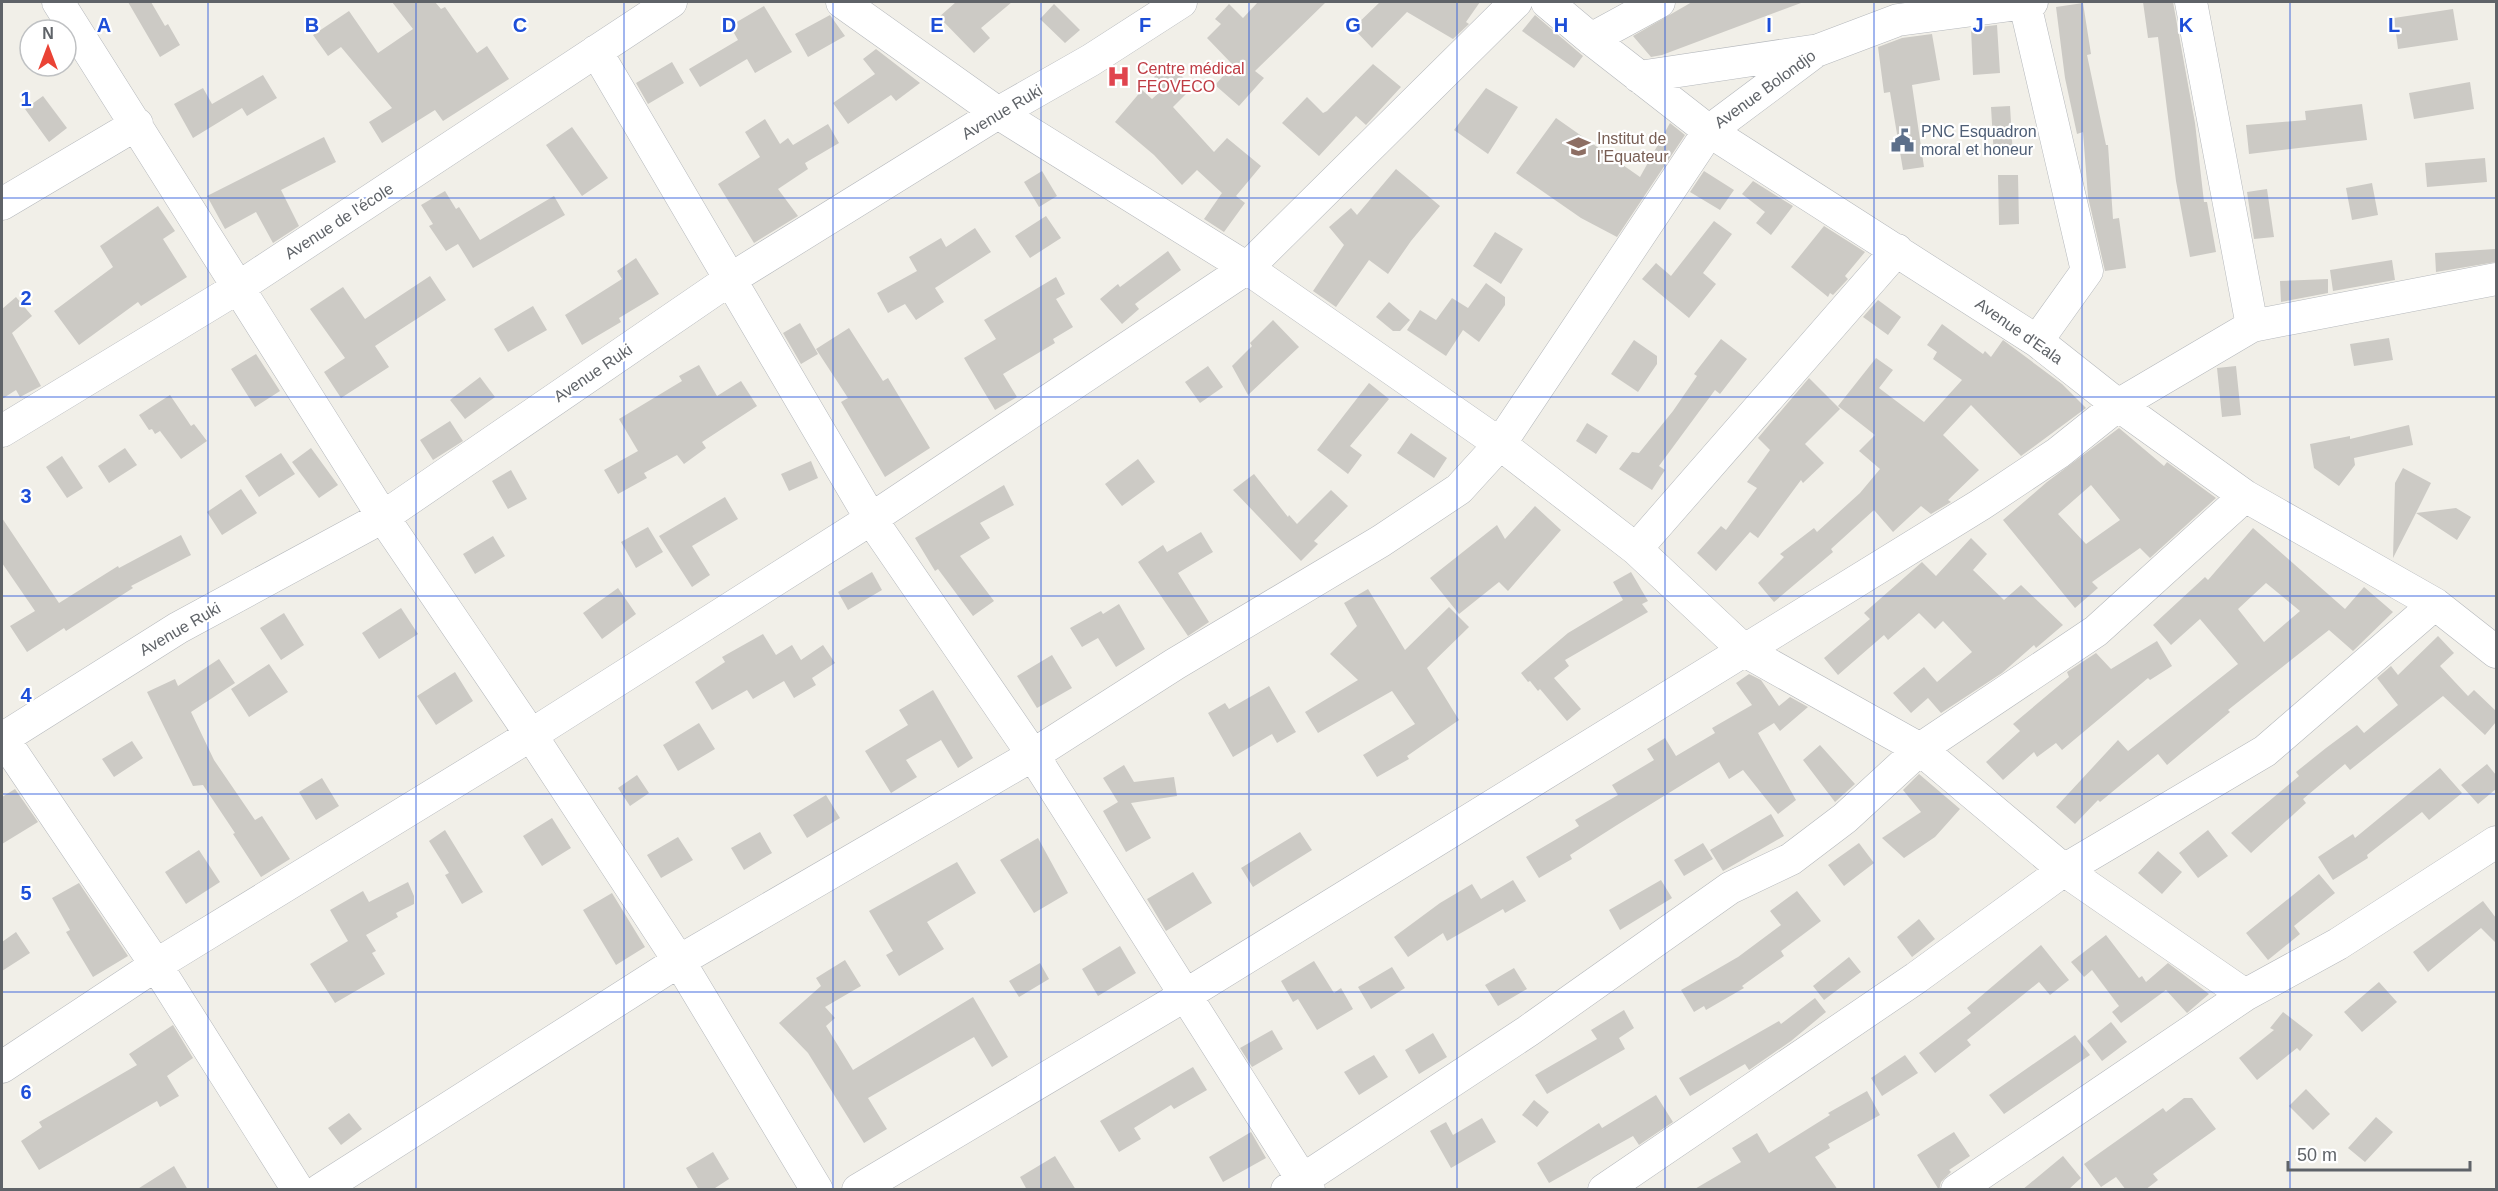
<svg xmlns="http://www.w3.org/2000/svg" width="2498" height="1191" font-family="Arial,sans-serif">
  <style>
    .building { fill: #cccac5; fill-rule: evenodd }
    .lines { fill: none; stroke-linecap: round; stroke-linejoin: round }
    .minor-casing { stroke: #b5b8bc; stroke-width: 33 }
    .minor { stroke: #fff; stroke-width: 32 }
    .grid { fill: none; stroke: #1d4ed8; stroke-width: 1.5; stroke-opacity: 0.55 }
    .labels { text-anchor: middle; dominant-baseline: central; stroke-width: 4.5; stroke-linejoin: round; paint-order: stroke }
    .health-label { font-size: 16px; fill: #be3a42; stroke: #fff; text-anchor: start }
    .street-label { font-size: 16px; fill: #5f6368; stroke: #fff }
    .service-label { font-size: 16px; fill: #4e5e75; stroke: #fff; text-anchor: start }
    .education-label { font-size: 16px; fill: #785e54; stroke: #fff; text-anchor: start }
    .grid-label { font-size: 20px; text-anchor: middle; font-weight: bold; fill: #1d4ed8; stroke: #fff; stroke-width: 4.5; stroke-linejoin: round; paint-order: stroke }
  </style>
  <rect width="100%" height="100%" fill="#f1efe8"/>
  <path class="building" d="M128 2H151L165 26 168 24 180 45 160 57Z
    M392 2H435L441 9 445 7 477 53 487 46 509 79 443 121 435 110 382 143 369 122 392 108 341 47 328 56 313 35 349 11 378 53 413 29Z
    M956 2H1012L981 28 990 38 974 53 939 17Z
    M1258 2H1326L1255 71 1264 78 1239 106 1215 85 1233 65 1207 38 1221 24 1215 19 1229 4 1243 18Z
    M1380 2H1480L1466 22 1469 24 1453 39 1407 12 1372 48 1353 28Z
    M1692 2H1801V3L1662 55 1651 57 1633 36Z
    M2143 2H2173L2195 123 2204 202H2207L2216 252 2190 257 2176 181 2158 37 2148 38Z
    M2083 3 2091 54 2087 55 2106 145H2108L2113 219 2119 218 2126 268 2105 271 2088 197 2083 132 2077 134 2065 78 2056 7Z
    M1054 4 1080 30 1065 43 1040 19Z
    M764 6 792 52 755 73 747 59 700 87 689 69 738 40 730 26Z
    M2453 9 2458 40 2398 49 2394 18Z
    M830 15 845 36 808 57 795 34Z
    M1535 15 1583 56 1574 68 1522 31Z
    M1997 25 2000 73 1973 75 1971 28Z
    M1932 34 1940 80 1912 85 1924 167 1903 170 1890 92 1884 93 1878 47 1902 38Z
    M876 49 920 83 896 101 891 95 848 124 833 103 875 74 863 59Z
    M672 62 684 83 648 104 636 83Z
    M1168 63 1193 87 1173 107 1214 152 1227 138 1261 166 1236 196 1245 203 1224 232 1204 219 1222 193 1197 170 1182 185 1154 155 1115 122 1142 90 1152 99 1163 89 1154 77Z
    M1373 64 1401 87 1366 125 1356 116 1319 156 1282 123 1307 97 1323 113 1327 111Z
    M263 75 277 98 247 116 242 108 193 138 174 104 203 88 212 104Z
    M2470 82 2474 109 2414 119 2409 93Z
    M1486 88 1518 107 1488 154 1454 130Z
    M43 96 67 128 49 142 25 109Z
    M2362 104 2367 140 2249 154 2246 125 2306 120 2305 111Z
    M2010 106 2013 156 1994 157 1991 107Z
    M1556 118 1640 177 1670 123 1685 135 1617 237 1581 218 1516 173Z
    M765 119 780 144 788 138 793 145 828 124 839 143 805 163 808 169 778 189 798 216 754 243 718 184 760 157 745 132Z
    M572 127 608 178 582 196 546 145Z
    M324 137 336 162 281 190 299 226 273 243 256 212 225 229 207 196Z
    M2485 158 2487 182 2427 187 2425 163Z
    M1396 169 1440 206 1411 241 1388 274 1369 260 1336 307 1313 291 1344 245 1329 227 1351 208 1357 215Z
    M1042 171 1057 196 1039 207 1024 182Z
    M1704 171 1734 190 1720 210 1690 192Z
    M1998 175H2018L2019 224 1999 225Z
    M1753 181 1793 206 1771 235 1756 223 1765 212 1742 194Z
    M2372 183 2378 215 2352 220 2346 188Z
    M2267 189 2274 237 2254 239 2247 192Z
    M445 191 456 209 459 207 480 240 554 196 565 215 473 268 458 244 446 251 429 226 433 224 421 205Z
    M158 206 175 231 163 239 187 277 141 306 138 302 79 345 54 311 113 267 100 246Z
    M1046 216 1061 238 1030 258 1015 236Z
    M1714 221 1732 234 1703 273 1716 284 1689 318 1642 279 1656 263 1671 276Z
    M1824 226 1865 252 1845 276 1848 279 1833 295 1830 293 1828 297 1791 267Z
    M975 228 991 252 935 288 944 302 916 320 905 304 888 313 877 293 917 271 909 257 941 238 946 247Z
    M1495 232 1523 249 1501 284 1473 266Z
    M2495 249 2496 262 2436 272 2435 253Z
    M1168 251 1181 270 1135 304 1139 309 1122 324 1100 299 1118 284 1120 287Z
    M636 258 659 294 619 318 621 322 582 345 565 315 622 279 617 271Z
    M2392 260 2395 280 2333 291 2330 270Z
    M430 276 446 300 375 346 389 367 341 398 324 372 345 358 310 309 343 287 365 319Z
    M1056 277 1065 294 1056 299 1073 327 1053 339 1055 343 1003 374 1017 397 995 410 964 358 996 339 984 320Z
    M2328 279V293L2281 302 2280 281Z
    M1486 283 1505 297V305L1479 342 1463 330 1446 356 1407 330 1420 310 1436 320 1452 298 1468 308Z
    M16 297 32 316 12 333 41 386 20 397 16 390 2 399V309Z
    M1878 300 1901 317 1888 335 1863 317Z
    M1389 302 1410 320 1400 331H1393L1376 317Z
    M533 306 547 330 508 352 494 329Z
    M1273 320 1299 347 1248 395 1232 366 1252 346 1250 343Z
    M800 323 818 354 801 364 783 333Z
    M1942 324 1983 354 1985 351 1991 357 2003 340 2062 384 2086 408 2021 456 1971 405 1943 435 1979 470 1948 500 1951 502 1931 514 1921 506 1893 532 1874 510 1831 549 1833 552 1774 602 1758 583 1784 557 1780 554 1814 528 1817 532 1860 493 1880 469 1859 451 1875 435 1838 406 1876 358 1893 370 1879 388 1924 422 1962 380 1933 359 1937 352 1927 345Z
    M849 328 883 381 888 378 930 448 885 477 841 402 848 398 816 349Z
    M2389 338 2393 360 2354 366 2350 344Z
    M1721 339 1747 359 1720 394 1715 390 1659 466 1665 470 1652 490 1619 469 1632 452 1639 453 1673 411 1697 376 1694 374Z
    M1634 340 1657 356V364L1638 392 1611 374Z
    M256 354 280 391 255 407 231 369Z
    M699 365 717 396 741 381 757 406 702 442 706 448 684 464 677 455 644 473 647 478 618 494 604 470 638 451 619 419 682 381 679 376Z
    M1208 366 1223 387 1200 403 1185 382Z
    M2236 366 2241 415 2222 417 2217 368Z
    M480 377 495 397 465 419 450 400Z
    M1809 378 1840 409 1805 444 1824 463 1803 483 1801 480 1758 538 1750 532 1716 571 1697 553 1721 526 1726 530 1757 488 1747 482 1770 450 1758 438Z
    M1369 383 1389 399 1350 446 1362 455 1348 474 1317 450Z
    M170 395 191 426 194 424 207 441 181 459 160 431 155 434 152 429 149 430 139 415Z
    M450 421 463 441 433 460 420 440Z
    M1587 423 1608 436 1596 454 1576 441Z
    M2409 425 2413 445 2354 458 2355 465 2339 486 2314 468 2310 444 2350 436V439Z
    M2119 428 2164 466 2167 462 2216 498 2150 558 2140 548 2092 582 2098 588 2075 608 2003 520 2047 482ZM2091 485 2120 520 2086 544 2058 514Z
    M1411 433 1447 458 1434 478 1397 453Z
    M125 448 137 465 109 483 98 466Z
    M311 448 338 485 319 498 292 462Z
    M281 453 295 474 259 497 245 476Z
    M62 456 83 488 67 498 46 467Z
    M1138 459 1155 482 1122 506 1105 484Z
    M811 461 818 478 789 491 781 474Z
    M2403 468 2431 483 2416 513 2456 508 2471 517 2457 540 2416 513 2393 558 2395 483Z
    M511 470 527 499 508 509 492 481Z
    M1254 474 1288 517 1289 515 1297 524 1331 490 1348 506 1314 541 1318 544 1301 561 1233 490Z
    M1004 485 1014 505 980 523 990 538 960 556 994 601 973 616 938 569 935 571 915 538Z
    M241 489 257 513 222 535 207 512Z
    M725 497 738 519 692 546 710 575 692 587 659 536Z
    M1535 506 1561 530 1508 591 1499 582 1459 614 1430 578 1497 525 1505 539Z
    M2 518 59 603 118 566 119 568 181 535 191 555 131 586 133 588 66 631 64 628 27 652 10 626 35 611 2 563Z
    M648 527 663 552 636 568 621 542Z
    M2253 528 2345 609 2364 587 2393 612 2353 651 2329 630 2228 710 2230 712 2167 765 2158 754 2100 802 2098 800 2075 824 2056 807 2118 740 2128 751 2238 664 2200 619 2171 645 2153 625 2205 577 2208 580ZM2266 583 2300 611 2264 642 2238 609Z
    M1201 532 1213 552 1178 573 1209 622 1188 636 1138 562 1163 545 1167 552Z
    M493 536 505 556 475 574 463 554Z
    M1971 538 1987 554 1973 570 2004 600 2021 585 2063 625 2036 648 2034 645 2002 673 1941 713 1928 698 1911 713 1893 693 1924 667 1937 682 1972 652 1943 621 1935 629 1919 613 1888 640 1884 635 1838 675 1824 658 1870 619 1864 613 1922 562 1936 576Z
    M872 572 882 590 848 610 838 592Z
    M1631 572 1648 601 1642 604 1648 612 1565 660 1569 666 1554 678 1581 709 1567 721 1540 689 1538 691 1530 681 1528 682 1521 673 1568 633 1623 600 1613 582Z
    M618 588 636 614 602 639 583 613Z
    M1368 589 1405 650 1449 607 1469 627 1427 668 1459 720 1407 756 1409 759 1377 777 1363 755 1415 724 1392 691 1318 733 1305 712 1358 680 1330 654 1357 626 1344 603Z
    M1119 604 1145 649 1116 667 1098 638 1082 647 1070 628 1101 611 1103 614Z
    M401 608 418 634 379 659 362 633Z
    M284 613 304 645 281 660 260 628Z
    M763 634 776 655 792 645 801 660 823 645 835 663 812 678 816 685 794 698 784 681 753 699 747 690 712 710 695 682 725 662 722 657Z
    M2438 636 2454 653 2440 666 2468 696 2474 690 2496 711V722L2485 735 2443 696 2350 770 2345 764 2303 799 2306 803 2251 853 2231 833 2299 776 2296 772 2326 748 2357 725 2364 733 2398 705 2377 678 2391 666 2398 675Z
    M2157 641 2172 666 2150 680 2148 678 2062 750 2056 743 2037 757 2034 752 2003 780 1986 762 2020 731 2013 724 2069 677 2067 672 2096 653 2111 669Z
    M1052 655 1072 688 1037 708 1017 676Z
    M219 659 235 683 191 712 214 760 255 820 262 816 290 859 261 877 233 834 235 833 203 785 193 786 147 692 175 679 178 686Z
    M269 664 288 692 249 717 231 689Z
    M455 672 473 701 436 725 417 696Z
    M1749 674 1761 680 1779 706 1790 697 1808 707 1780 731 1774 723 1758 733 1796 800 1778 814 1743 770 1729 779 1719 762 1617 825 1570 855 1572 859 1539 878 1526 857 1579 826 1575 820 1618 795 1612 785 1654 760 1647 749 1665 738 1676 756 1715 733 1712 728 1752 705 1736 683Z
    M1269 686 1296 732 1277 743 1272 734 1233 757 1208 713 1225 703 1229 709Z
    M933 690 973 758 958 768 941 740 906 760 917 777 891 793 865 751 908 725 899 710Z
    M699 723 715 749 678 771 663 745Z
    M132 741 143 758 114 777 102 759Z
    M1820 745 1855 784 1835 802 1803 760Z
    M2487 764 2496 775V789L2478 804 2461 785Z
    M1124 765 1134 782 1174 777 1177 796 1131 803 1151 838 1126 852 1103 811 1118 802 1103 778Z
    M2440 768 2462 793 2429 820 2422 812 2367 855 2368 858 2333 880 2318 857 2353 834 2355 838Z
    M1919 774 1960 809 1935 837 1904 858 1882 838 1921 812 1903 790Z
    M637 775 649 793 630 806 618 788Z
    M322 778 339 806 316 820 299 792Z
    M15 789 38 822 2 844V797Z
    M826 795 840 818 807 838 793 815Z
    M1771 814 1784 836 1723 871 1710 850Z
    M552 818 571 848 542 866 523 836Z
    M445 830 483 892 462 904 445 875 449 873 429 841Z
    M2208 830 2228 856 2198 878 2179 853Z
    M760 832 772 853 744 870 731 848Z
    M1300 832 1312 850 1253 887 1241 868Z
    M678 837 693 860 661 878 647 855Z
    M1038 838 1068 893 1034 913 1000 860Z
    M1703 843 1713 859 1684 876 1674 860Z
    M1859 843 1874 863 1844 886 1828 865Z
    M199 850 220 882 186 904 165 872Z
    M2158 851 2182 872 2162 894 2138 873Z
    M957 862 976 893 927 922 944 949 899 976 886 955 893 951 869 911Z
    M1193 872 1212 903 1166 931 1147 899Z
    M2319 874 2335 893 2294 926 2300 934 2268 960 2246 933Z
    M1513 880 1526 901 1505 913 1503 909 1447 941 1443 933 1408 957 1394 937 1440 903 1472 884 1481 899Z
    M1661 880 1672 898 1620 930 1609 910Z
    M408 882 414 896V904L396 913 398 917 366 935 376 951 372 953 385 974 335 1003 310 964 348 941 330 910 363 891 369 902Z
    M79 883 128 956 93 977 66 932 70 930 52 898Z
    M1797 891 1821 921 1781 951 1784 956 1742 986 1744 988 1706 1010 1704 1006 1694 1012 1681 990 1738 957 1781 925 1770 911Z
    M612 893 645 947 616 965 583 910Z
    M2483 901 2496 918V943L2481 928 2428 972 2413 952Z
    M1919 919 1935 939 1912 957 1897 937Z
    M16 932 30 953 2 971V942Z
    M2106 935 2139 978 2142 976 2146 982 2168 963 2209 994 2187 1013 2166 990 2121 1023 2112 1012 2119 1006 2092 970 2084 977 2071 962Z
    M2041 945 2069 980 2050 995 2039 982 1967 1040 1971 1045 1935 1073 1919 1053 1971 1013 1967 1008Z
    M1120 946 1136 973 1098 996 1082 969Z
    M1849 957 1861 972 1824 1000 1813 986Z
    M845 960 861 986 825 1007 835 1018 826 1026 853 1070 973 997 1008 1057 992 1067 974 1037 868 1098 887 1129 864 1143 808 1053 779 1023 821 986 816 978Z
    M1314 961 1334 993 1341 988 1353 1009 1317 1030 1298 999 1293 1002 1281 981Z
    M1040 963 1049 979 1019 997 1009 981Z
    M1392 967 1405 988 1371 1009 1358 987Z
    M1514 968 1527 989 1498 1006 1485 985Z
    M2379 982 2397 1002 2362 1032 2344 1012Z
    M1815 998 1826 1012 1791 1041 1749 1070 1745 1064 1690 1096 1679 1078 1779 1021 1781 1024Z
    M1624 1010 1634 1028 1619 1038 1625 1049 1547 1094 1535 1075 1597 1039 1591 1030Z
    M2283 1012 2313 1035 2300 1051 2297 1048 2257 1080 2239 1058 2274 1030 2270 1028Z
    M2111 1022 2127 1042 2102 1061 2087 1041Z
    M173 1025 193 1058 167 1076 179 1096 160 1107 157 1101 39 1170 21 1141 42 1127 39 1122 137 1065 129 1054Z
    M1272 1030 1283 1049 1252 1067 1240 1048Z
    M1433 1033 1447 1057 1419 1074 1405 1050Z
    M2075 1035 2090 1055 2004 1114 1989 1095Z
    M1374 1055 1388 1077 1359 1095 1344 1072Z
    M1905 1055 1918 1073 1882 1096 1871 1078Z
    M1193 1067 1207 1090 1174 1109 1171 1105 1134 1128 1141 1139 1119 1152 1100 1121Z
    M2306 1089 2330 1114 2313 1130 2289 1106Z
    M1867 1091 1880 1115 1828 1144 1830 1148 1815 1157 1838 1190H1693L1741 1162 1732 1148 1757 1133 1769 1153 1830 1115 1828 1113Z
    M1656 1095 1673 1122 1639 1145 1633 1136 1549 1183 1537 1163 1599 1123 1602 1128Z
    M2184 1098H2192L2216 1129 2153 1174 2158 1180 2145 1190H2126L2116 1177 2101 1187 2084 1164 2163 1108 2166 1112Z
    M1534 1100 1549 1112 1537 1127 1522 1115Z
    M349 1113 362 1129 341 1145 328 1128Z
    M2376 1117 2393 1132 2365 1162 2348 1148Z
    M1482 1118 1496 1142 1451 1168 1430 1131 1446 1122 1453 1135Z
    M1251 1132 1266 1158 1223 1182 1209 1157Z
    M1954 1132 1970 1156 1949 1170 1951 1172 1941 1182 1939 1190 1917 1155Z
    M713 1152 729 1179 712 1190H699L686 1168Z
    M1055 1156 1076 1190H1027L1020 1177Z
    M2063 1156 2081 1178 2068 1190H2022Z
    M174 1166 188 1190H136Z"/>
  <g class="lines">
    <defs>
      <path id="minor" d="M58 2 383 517 531 735 679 961 817 1190
        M842 2 998 113 1247 268 1500 444 1636 549 1745 651 1920 749 2064 870 2245 995
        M1547 2 1591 39 1709 131 2037 341 2118 405 2245 496 2435 604 2496 652
        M2191 2 2252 326
        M2025 4 2087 271 2037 341
        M1591 39 1659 2
        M596 51 871 519 1033 755 1309 1190
        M1639 77 1812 51
        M2 204 137 124
        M2 431 239 287 671 2
        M1636 549 1897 250
        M2 737 156 965 298 1190
        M2 739 178 628 383 517 729 280 998 113 1091 60 1181 2
        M2 1067 156 965 531 735 871 519 1247 268 1516 2
        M320 1190 679 961 1033 755 1175 664 1381 541 1459 489 1500 444 1709 131 1816 51 1898 20 2032 2
        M858 1190 1184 996 1980 505 2058 453 2118 405 2252 326 2496 279
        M1287 1190 1528 1031 1730 888 1791 859 1845 818 1920 749 2096 631 2245 496
        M1604 1190 1916 978 2064 870 2265 751 2435 604
        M1957 1190 2245 995 2338 944 2496 842"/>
    </defs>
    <use href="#minor" class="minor-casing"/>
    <use href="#minor" class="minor"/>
  </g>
  <path class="grid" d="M208 2V1190M416 2V1190M624 2V1190M833 2V1190M1041 2V1190M1249 2V1190M1457 2V1190M1665 2V1190M1874 2V1190M2082 2V1190M2290 2V1190M2 198H2496M2 397H2496M2 596H2496M2 794H2496M2 992H2496"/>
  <defs>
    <symbol id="hospital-bare" viewBox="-9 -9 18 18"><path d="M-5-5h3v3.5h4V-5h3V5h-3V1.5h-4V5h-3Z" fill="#e0444e" stroke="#fff" stroke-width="2.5" paint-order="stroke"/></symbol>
    <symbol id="civic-bare" viewBox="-9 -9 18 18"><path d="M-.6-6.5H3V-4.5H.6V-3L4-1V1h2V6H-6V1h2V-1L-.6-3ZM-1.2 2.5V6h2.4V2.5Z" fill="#5c6f8a" stroke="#fff" stroke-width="2.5" paint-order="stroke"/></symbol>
    <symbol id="school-bare" viewBox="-9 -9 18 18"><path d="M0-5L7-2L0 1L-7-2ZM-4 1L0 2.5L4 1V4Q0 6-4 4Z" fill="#8d6e63" stroke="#fff" stroke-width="2.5" paint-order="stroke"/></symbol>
  </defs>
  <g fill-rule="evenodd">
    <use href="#hospital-bare" x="1102" y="60" width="33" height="33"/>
    <use href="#civic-bare" x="1886" y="124" width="33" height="33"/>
    <use href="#school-bare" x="1562" y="130" width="33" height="33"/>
  </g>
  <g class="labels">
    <g class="health-label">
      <text x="1137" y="68">Centre médical<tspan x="1137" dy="18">FEOVECO</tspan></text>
    </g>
    <g class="street-label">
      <text transform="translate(1765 89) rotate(-36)">Avenue Bolondjo</text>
      <text transform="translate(1002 112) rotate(-31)">Avenue Ruki</text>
      <text transform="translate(339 221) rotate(-33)">Avenue de l'école</text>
      <text transform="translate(2019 331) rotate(35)">Avenue d'Eala</text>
      <text transform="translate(593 373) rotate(-34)">Avenue Ruki</text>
      <text transform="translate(180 629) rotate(-30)">Avenue Ruki</text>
    </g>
    <g class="service-label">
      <text x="1921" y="131">PNC Esquadron<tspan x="1921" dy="18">moral et honeur</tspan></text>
    </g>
    <g class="education-label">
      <text x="1597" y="138">Institut de<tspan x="1597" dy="18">l'Equateur</tspan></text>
    </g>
  </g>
  <g class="grid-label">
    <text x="104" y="32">A</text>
    <text x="312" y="32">B</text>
    <text x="520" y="32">C</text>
    <text x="729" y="32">D</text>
    <text x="937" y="32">E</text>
    <text x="1145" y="32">F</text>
    <text x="1353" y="32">G</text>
    <text x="1561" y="32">H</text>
    <text x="1769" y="32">I</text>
    <text x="1978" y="32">J</text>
    <text x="2186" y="32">K</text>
    <text x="2394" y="32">L</text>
    <text x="26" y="106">1</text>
    <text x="26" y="305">2</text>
    <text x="26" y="503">3</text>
    <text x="26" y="702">4</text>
    <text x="26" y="900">5</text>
    <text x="26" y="1099">6</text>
  </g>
  <rect width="2498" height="1191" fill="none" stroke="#5f6368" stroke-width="6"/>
  <g transform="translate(48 48)"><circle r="28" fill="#ffffff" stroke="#bfc1c3" stroke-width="1.5"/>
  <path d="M0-4.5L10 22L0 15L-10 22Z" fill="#ea4335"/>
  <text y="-9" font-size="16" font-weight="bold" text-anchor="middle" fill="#5f6368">N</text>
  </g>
  <path d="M2288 1161v9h182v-9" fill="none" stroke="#5f6368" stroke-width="3"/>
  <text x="2297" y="1161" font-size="18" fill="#5f6368" stroke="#ffffff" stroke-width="4.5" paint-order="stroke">50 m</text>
</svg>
